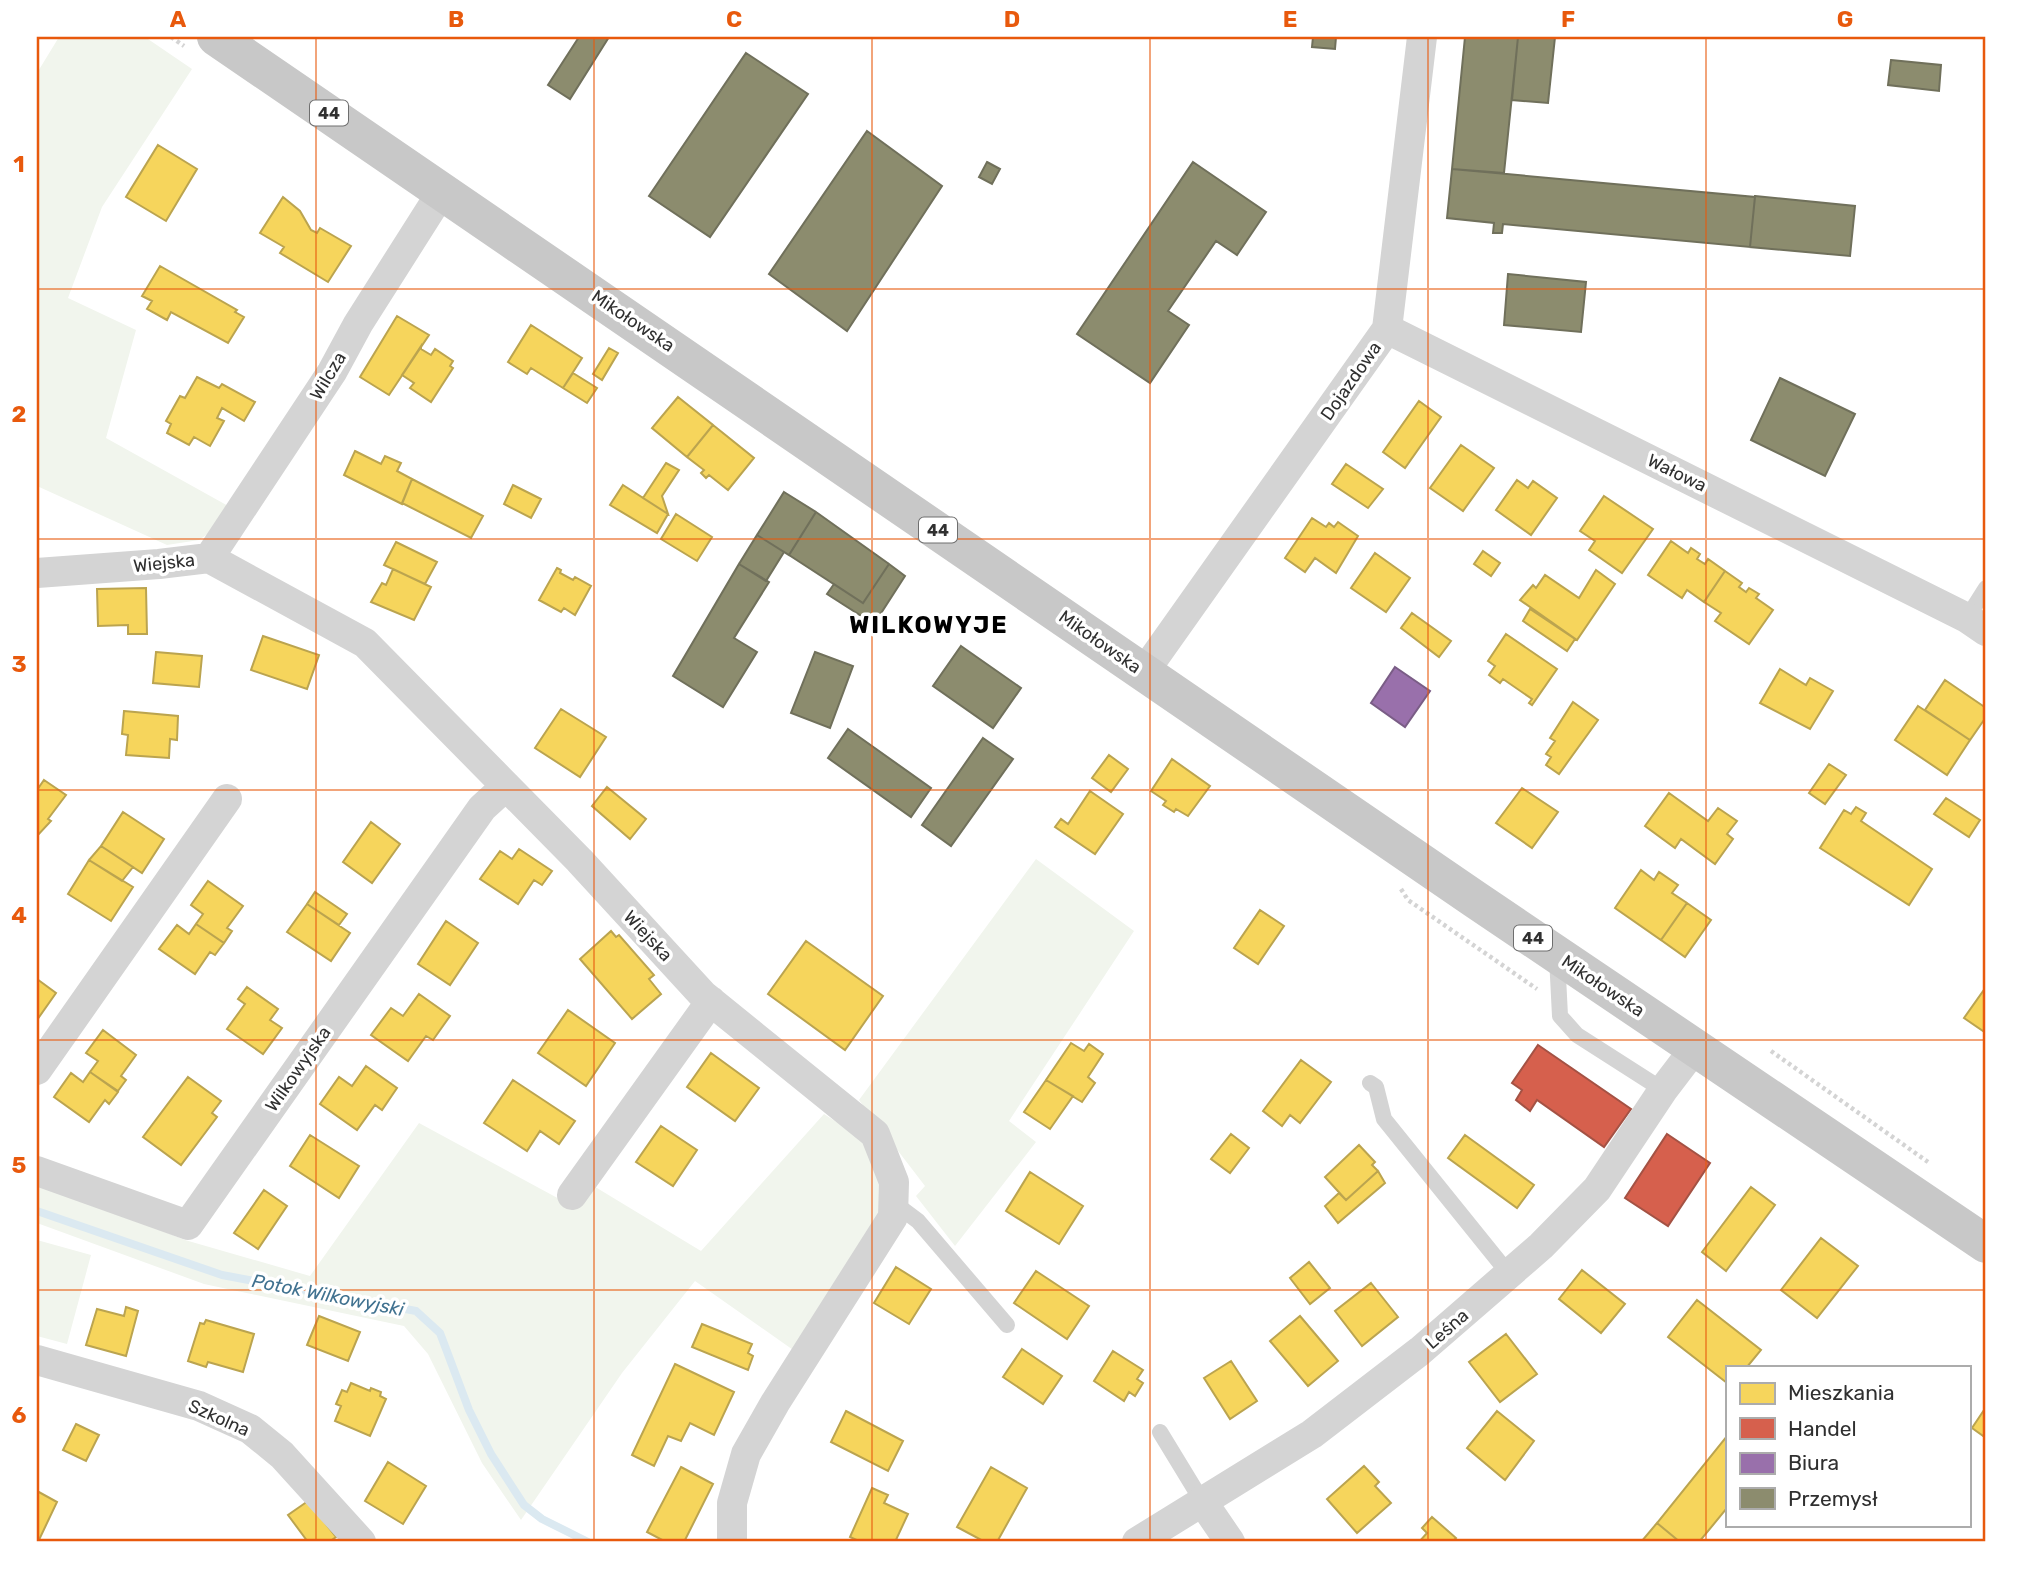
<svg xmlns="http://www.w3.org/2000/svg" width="2023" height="1579" font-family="Rubik,sans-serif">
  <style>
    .green { fill: #f1f5ed }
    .homes { fill: #f6d55c; stroke: #bba44f; stroke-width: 2 }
    .shops { fill: #d6604d; stroke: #a45244; stroke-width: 2 }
    .offices { fill: #9970ab; stroke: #7a5d86; stroke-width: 2 }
    .industry { fill: #8c8c6e; stroke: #70705b; stroke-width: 2 }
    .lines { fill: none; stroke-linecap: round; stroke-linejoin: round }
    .stream { stroke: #dbe9f1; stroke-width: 8 }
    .path { stroke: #d4d4d4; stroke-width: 4.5; stroke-dasharray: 3.5 3.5; stroke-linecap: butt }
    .service { stroke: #d4d4d4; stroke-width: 16 }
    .minor { stroke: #d4d4d4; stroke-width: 30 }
    .primary { stroke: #c8c8c8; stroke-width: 38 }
    .grid { fill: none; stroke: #e8590c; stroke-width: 2; stroke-opacity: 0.55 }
    .labels { text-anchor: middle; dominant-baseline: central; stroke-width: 7; stroke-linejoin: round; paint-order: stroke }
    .shield { fill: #fff; stroke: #6e6e6e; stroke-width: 2 }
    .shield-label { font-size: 16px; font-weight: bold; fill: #303030 }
    .street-label { font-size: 18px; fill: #303030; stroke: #fff }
    .water-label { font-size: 19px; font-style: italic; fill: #417290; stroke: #fff }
    .district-label { font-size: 24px; font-weight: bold; letter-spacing: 2px; fill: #000; stroke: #fff }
    .neatline { fill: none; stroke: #e8590c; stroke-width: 2.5 }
    .grid-label { font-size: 23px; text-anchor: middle; font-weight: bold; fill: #e8590c }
  </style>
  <rect width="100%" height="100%" fill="#fff"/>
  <path class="green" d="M59 37H145L192 69 102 207 68 298 136 330 106 438 230 507 212 531 199 540 167 545 37 486V73Z
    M1036 859 1134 931 1009 1121 1036 1142 955 1246 916 1196 925 1186 859 1100Z
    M824 1114 869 1143 881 1176 884 1213 796 1352 695 1281 622 1373 521 1520 482 1463 428 1354 404 1326 204 1284 37 1223V1181L185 1240 310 1276 419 1123 576 1208 592 1185 701 1251Z
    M37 1240 91 1255 67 1344 37 1336Z"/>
  <path class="homes" d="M158 145 197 169 166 221 126 197Z
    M283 197 300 211 311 230 317 233 320 228 351 246 328 282 280 253 284 247 260 233Z
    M160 266 237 310 235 312 244 317 228 343 171 312 167 320 147 309 152 301 142 296Z
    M397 316 429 335 389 395 360 377Z
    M531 325 582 358 563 388 531 368 527 374 508 362Z
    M421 346V349L431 355 435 349 453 361 450 366 453 368 431 402 410 388 414 383 402 375Z
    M609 348 618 353 602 380 593 374Z
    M573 373 597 388 587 403 563 388Z
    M197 377 219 388 222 384 255 402 244 421 222 408 217 418 224 421 210 446 194 437 189 445 167 433 171 424 166 421 180 396 185 398Z
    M678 397 713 425 687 457 652 428Z
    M1419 401 1441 417 1405 468 1383 452Z
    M713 425 754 458 728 490 709 475 706 478 701 473 704 470 687 457Z
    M1461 445 1494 468 1463 511 1430 488Z
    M355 451 381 464 385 456 401 463 397 471 412 479 402 504 344 475Z
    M666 463 679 470 662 496 668 514 643 498Z
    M1346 464 1383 489 1368 508 1332 484Z
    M412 479 483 516 471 538 402 503Z
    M1517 480 1528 488 1533 481 1557 498 1531 535 1496 510Z
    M513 485 541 499 531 518 504 504Z
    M623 485 668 514 657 533 610 505Z
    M1604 496 1653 529 1622 573 1589 550 1595 541 1580 531Z
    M676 514 712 537 697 561 661 539Z
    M1312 518 1326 527 1329 523 1334 527 1338 522 1358 536 1336 573 1315 558 1305 572 1285 558Z
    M1671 541 1688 553 1691 548 1700 554 1697 559 1705 564 1708 559 1725 571 1704 602 1687 590 1682 598 1648 575Z
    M396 542 437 562 425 584 384 565Z
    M1483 551 1500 563 1491 576 1474 564Z
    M1375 553 1410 578 1386 612 1351 588Z
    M557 568 561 570 560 573 573 580 575 577 591 586 575 615 564 608 561 612 539 600Z
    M393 569 431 587 414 620 371 602 382 583 386 585Z
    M1596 570 1615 584 1577 640 1520 600 1533 585 1536 588 1545 575 1579 598Z
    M1725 571 1742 583 1739 587 1746 592 1749 588 1759 594 1756 598 1773 610 1749 644 1715 621 1721 613 1704 602Z
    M146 588 147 634H128V625L98 626 97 589Z
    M1530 609 1575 639 1567 651 1523 621Z
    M1412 613 1451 641 1439 657 1401 628Z
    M1506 634 1557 669 1532 705 1529 703 1532 699 1503 679 1500 683 1489 675 1495 666 1488 661Z
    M263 636 319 655 307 689 251 670Z
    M156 652 202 656 199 687 153 683Z
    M1780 669 1806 685 1810 678 1833 691 1810 729 1760 703Z
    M1945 680 1986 708V717L1970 740 1925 710Z
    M1573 702 1598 720 1559 774 1546 765 1551 757 1546 754 1555 741 1550 738Z
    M1918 706 1970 740 1947 775 1895 740Z
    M561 709 606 737 580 777 535 748Z
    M124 711 178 716 177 740 170 739 169 758 126 755 128 735 122 734Z
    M1109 755 1128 769 1111 792 1092 778Z
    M1172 759 1210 786 1188 816 1176 809 1174 812 1163 805 1166 801 1151 791Z
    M1829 764 1846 775 1825 804 1809 793Z
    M44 780 66 795 48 819 51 821 37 836V790Z
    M607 787 646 819 630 839 592 806Z
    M1522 788 1558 812 1532 848 1496 823Z
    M1090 791 1123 814 1095 854 1055 827 1061 819 1068 824Z
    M1669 793 1708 821 1718 808 1737 821 1727 834 1733 839 1715 864 1681 839 1675 848 1645 826Z
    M1946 798 1980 820 1969 837 1934 814Z
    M1856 807 1866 813 1861 821 1932 869 1909 905 1820 848 1844 810 1851 814Z
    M123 812 164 839 142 873 101 846Z
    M371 822 400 844 372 883 343 862Z
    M101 846 133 867 122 881 89 860Z
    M519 849 552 871 542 885 534 880 518 904 480 879 500 851 512 859Z
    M89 860 133 887 111 921 68 894Z
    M1641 870 1654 880 1659 872 1678 885 1672 893 1687 903 1661 940 1615 908Z
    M208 881 243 906 227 928 232 931 224 943 196 924 203 914 191 905Z
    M315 892 347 914 339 925 307 904Z
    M1687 903 1711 920 1685 957 1661 940Z
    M307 904 350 933 331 961 287 932Z
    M1260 910 1284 926 1258 964 1234 948Z
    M446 921 478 943 450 985 418 964Z
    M196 924 224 943 215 955 210 952 195 974 159 949 177 925 189 934Z
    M611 931 616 937 619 935 654 975 649 979 661 994 632 1019 580 959Z
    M806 941 883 996 845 1050 768 994Z
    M37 979 56 993 37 1020Z
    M247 987 278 1009 270 1020 282 1028 263 1054 227 1029 245 1004 238 999Z
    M1986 987V1033L1964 1018Z
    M419 994 450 1016 433 1040 426 1036 408 1061 371 1035 391 1008 403 1016Z
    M568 1010 615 1043 586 1086 538 1053Z
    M103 1030 136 1055 121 1076 126 1080 118 1091 90 1072 98 1061 86 1053Z
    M1071 1043 1084 1051 1089 1044 1103 1054 1088 1077 1095 1083 1082 1102 1046 1080Z
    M711 1053 759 1088 735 1121 687 1087Z
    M1301 1060 1331 1082 1300 1123 1290 1115 1282 1126 1263 1111Z
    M366 1066 397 1088 382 1110 375 1105 357 1130 320 1104 339 1077 352 1086Z
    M90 1072 118 1092 109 1104 105 1100 89 1122 54 1097 71 1073 83 1082Z
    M188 1077 221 1101 212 1113 217 1117 181 1165 143 1137Z
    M513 1080 575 1121 559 1144 540 1131 527 1151 484 1123Z
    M1046 1080 1073 1096 1050 1129 1024 1112Z
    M661 1126 697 1150 673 1186 636 1162Z
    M1231 1134 1249 1148 1230 1173 1211 1159Z
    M310 1135 359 1166 339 1198 290 1166Z
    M1465 1135 1534 1185 1517 1208 1448 1158Z
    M1359 1145 1375 1162 1372 1165 1378 1171 1346 1200 1325 1177Z
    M1378 1171 1385 1183 1338 1223 1325 1206 1339 1193 1346 1200Z
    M1030 1172 1083 1206 1059 1244 1006 1211Z
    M1751 1187 1775 1205 1726 1271 1702 1252Z
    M264 1190 287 1206 258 1249 234 1233Z
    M1821 1238 1858 1266 1817 1318 1781 1290Z
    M1309 1262 1330 1288 1310 1304 1290 1278Z
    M896 1267 931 1289 909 1324 874 1303Z
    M1582 1270 1625 1304 1601 1333 1559 1299Z
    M1036 1271 1089 1306 1067 1339 1014 1303Z
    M1371 1283 1398 1317 1362 1346 1335 1311Z
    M1697 1300 1761 1350 1747 1367H1727V1383L1668 1337Z
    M126 1307 138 1311 126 1356 86 1345 97 1309 124 1316Z
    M319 1316 360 1332 348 1361 307 1345Z
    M1300 1316 1338 1361 1308 1386 1270 1341Z
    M206 1320 254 1334 243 1372 208 1362 206 1367 188 1361 200 1323 204 1324Z
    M702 1324 752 1344 748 1353 753 1356 748 1370 692 1347Z
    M1506 1334 1537 1374 1500 1402 1469 1362Z
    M1022 1349 1062 1376 1043 1404 1003 1377Z
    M1113 1351 1143 1370 1137 1379 1143 1383 1135 1396 1129 1392 1124 1401 1094 1381Z
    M1231 1361 1257 1401 1230 1419 1204 1378Z
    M675 1364 734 1392 714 1435 690 1423 681 1441 668 1436 654 1466 632 1455Z
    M351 1383 370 1391 371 1388 381 1392 380 1396 386 1399 370 1436 335 1421 341 1406 336 1404 342 1390 347 1392Z
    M1986 1407V1438L1972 1428Z
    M846 1411 903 1441 888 1471 831 1442Z
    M1497 1411 1534 1441 1505 1480 1467 1448Z
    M76 1424 99 1435 86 1461 63 1450Z
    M1727 1436V1508L1699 1542H1680L1657 1523Z
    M388 1462 426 1486 403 1524 365 1501Z
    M1364 1466 1379 1482 1375 1486 1391 1503 1357 1533 1327 1499Z
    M681 1467 713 1484 684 1542H666L647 1532Z
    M991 1467 1027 1488 997 1542H985L957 1527Z
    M872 1488 888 1495 884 1503 908 1514 895 1542H861L850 1537Z
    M37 1491 57 1502 38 1542H37Z
    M308 1501 336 1537 329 1542H308L288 1515Z
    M1432 1517 1456 1538 1452 1542H1419L1427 1533 1422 1528Z
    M1657 1523 1680 1542H1641Z"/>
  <path class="shops" d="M1538 1045 1631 1109 1604 1147 1537 1100 1530 1111 1516 1100 1522 1090 1512 1083Z
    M1667 1134 1710 1163 1668 1226 1625 1198Z"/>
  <path class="offices" d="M1395 667 1430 691 1405 727 1371 703Z"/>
  <path class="industry" d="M579 37H609L570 99 548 85Z
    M1313 37H1336L1335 49 1312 47Z
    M1465 37H1518L1504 173 1452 169Z
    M1518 37H1555L1548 103 1512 100Z
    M746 53 808 94 710 237 649 196Z
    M1891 60 1941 65 1939 91 1888 85Z
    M867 131 942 186 847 331 769 274Z
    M987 162 1000 169 992 184 979 177Z
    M1193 162 1266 212 1237 255 1216 241 1168 311 1189 325 1150 383 1077 334Z
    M1452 169 1755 197 1750 247 1503 224 1502 233H1493L1494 223 1447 218Z
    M1755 196 1855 206 1850 256 1750 247Z
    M1508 274 1586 282 1581 332 1504 325Z
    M1780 378 1855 414 1825 476 1751 440Z
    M784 492 816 512 789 555 757 535Z
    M816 512 889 564 863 603 789 555Z
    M757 535 784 552 766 581 739 564Z
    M739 564 769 582 734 638 757 652 723 707 673 676Z
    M889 564 905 576 874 624 827 594 834 584 863 603Z
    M961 646 1021 688 993 728 933 686Z
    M815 652 853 666 830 728 791 713Z
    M848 729 931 788 911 817 828 758Z
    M983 738 1013 759 951 846 922 825Z"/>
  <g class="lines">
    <path class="stream" d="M37 1211 222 1275 416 1311 440 1333 469 1410 491 1454 524 1505 542 1519 588 1542"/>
    <path class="path" d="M171 37 184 46
      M1401 889 1408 900 1537 989
      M1771 1051 1928 1162"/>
    <path class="service" d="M1967 618 1986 588
      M1557 957 1560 1016 1577 1035 1663 1090
      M1370 1083 1376 1087 1384 1119 1509 1274
      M894 1203 918 1221 1007 1325
      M1160 1432 1202 1501"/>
    <path class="minor" d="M1387 329 1967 618 1986 631
      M209 558 332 372 358 324 443 190
      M37 573 159 564 209 558 365 643 579 860 703 995 875 1134 894 1182 893 1217 775 1403 746 1454 732 1503V1542
      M1144 672 1387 329 1422 37
      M37 1070 227 799
      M37 1171 188 1225 482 808 506 786
      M572 1195 711 1001
      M37 1360 199 1406 250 1429 282 1455 361 1542
      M1202 1501 1230 1542
      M1137 1542 1312 1434 1420 1351 1541 1246 1597 1189 1663 1090 1695 1048"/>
    <path class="primary" d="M216 37 1476 900 1986 1244"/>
  </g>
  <path class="grid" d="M316 37V1542M594 37V1542M872 37V1542M1150 37V1542M1428 37V1542M1706 37V1542M37 289H1986M37 539H1986M37 790H1986M37 1040H1986M37 1290H1986"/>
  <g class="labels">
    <g class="shield">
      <rect x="310" y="100.5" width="38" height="25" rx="5"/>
      <rect x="919" y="517.5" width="38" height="25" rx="5"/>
      <rect x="1514" y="925.5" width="38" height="25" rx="5"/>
    </g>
    <g class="shield-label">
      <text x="329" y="113">44</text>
      <text x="938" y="530">44</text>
      <text x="1533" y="938">44</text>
    </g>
    <g class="street-label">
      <text transform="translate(633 321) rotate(34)">Mikołowska</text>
      <text transform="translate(328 376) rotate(-59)">Wilcza</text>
      <text transform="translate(1351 381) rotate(-55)">Dojazdowa</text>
      <text transform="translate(1677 473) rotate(26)">Wałowa</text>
      <text transform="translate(164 563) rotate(-6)">Wiejska</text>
      <text transform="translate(1100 642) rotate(35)">Mikołowska</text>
      <text transform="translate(648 936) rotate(47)">Wiejska</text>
      <text transform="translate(1603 986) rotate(34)">Mikołowska</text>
      <text transform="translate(298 1069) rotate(-55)">Wilkowyjska</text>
      <text transform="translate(1447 1329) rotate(-41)">Leśna</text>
      <text transform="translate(219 1418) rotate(24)">Szkolna</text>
    </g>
    <g class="water-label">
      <text transform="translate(328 1295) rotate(11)">Potok Wilkowyjski</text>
    </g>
    <g class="district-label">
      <text x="929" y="625">WILKOWYJE</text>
    </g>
  </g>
  <rect width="2023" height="1579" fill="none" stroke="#ffffff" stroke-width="77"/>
  <rect x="1726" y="1366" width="245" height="161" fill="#ffffff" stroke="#acacac" stroke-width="2"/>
  <rect x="1740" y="1383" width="35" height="21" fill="#f6d55c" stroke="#acacac" stroke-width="2"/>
  <text x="1788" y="1400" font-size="21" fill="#303030">Mieszkania</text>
  <rect x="1740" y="1418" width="35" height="21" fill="#d6604d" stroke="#acacac" stroke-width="2"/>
  <text x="1788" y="1436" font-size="21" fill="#303030">Handel</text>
  <rect x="1740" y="1453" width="35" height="21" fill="#9970ab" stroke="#acacac" stroke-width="2"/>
  <text x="1788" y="1470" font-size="21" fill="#303030">Biura</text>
  <rect x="1740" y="1488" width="35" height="21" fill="#8c8c6e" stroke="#acacac" stroke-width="2"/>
  <text x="1788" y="1506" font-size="21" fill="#303030">Przemysł</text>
  <rect x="38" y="38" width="1946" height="1502" class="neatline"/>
  <g class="grid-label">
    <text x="178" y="27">A</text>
    <text x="456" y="27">B</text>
    <text x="734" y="27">C</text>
    <text x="1012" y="27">D</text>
    <text x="1290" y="27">E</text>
    <text x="1568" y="27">F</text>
    <text x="1845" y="27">G</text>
    <text x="19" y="172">1</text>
    <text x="19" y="422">2</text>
    <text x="19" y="672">3</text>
    <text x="19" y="923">4</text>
    <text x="19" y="1173">5</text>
    <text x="19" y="1423">6</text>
  </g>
</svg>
